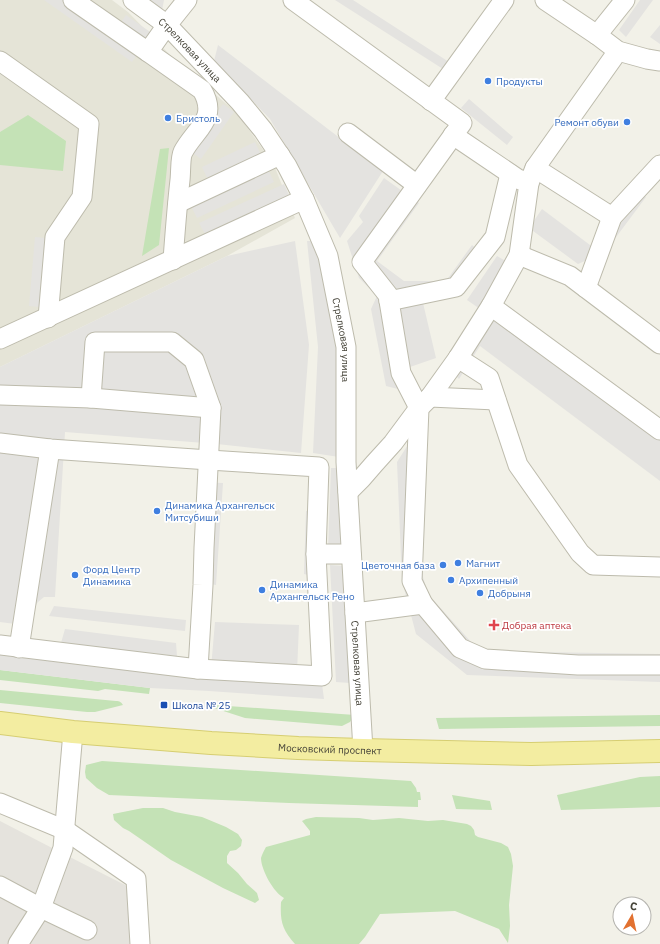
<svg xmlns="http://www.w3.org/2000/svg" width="660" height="944" font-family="'IBM Plex Sans',sans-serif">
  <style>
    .residential { fill: #e5e4d7 }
    .industrial { fill: #e5e3dd }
    .green { fill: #c4e2b6 }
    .parking { fill: #e4e3e0 }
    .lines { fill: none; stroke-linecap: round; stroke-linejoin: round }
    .minor-casing { stroke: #bdbbac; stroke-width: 21 }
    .major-casing { stroke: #d6ce72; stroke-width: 24 }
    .minor { stroke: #fff; stroke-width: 19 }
    .major { stroke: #f3eda1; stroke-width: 22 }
    .shop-dot { fill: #3f7fe0; stroke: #fff; stroke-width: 1.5 }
    .health-dot { fill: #e0444e; stroke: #fff; stroke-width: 1.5 }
    .transit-dot { fill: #1a4fb4; stroke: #fff; stroke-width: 1.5 }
    .labels { text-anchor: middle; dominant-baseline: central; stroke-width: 3.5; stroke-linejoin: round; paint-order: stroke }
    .street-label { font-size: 10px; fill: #454338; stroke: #fff }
    .shop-label { font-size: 10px; fill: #366cbe; stroke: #fff; text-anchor: start }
    .health-label { font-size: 10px; fill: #be3a42; stroke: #fff; text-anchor: start }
    .transit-label { font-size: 10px; fill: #164399; stroke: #fff; text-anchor: start }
  </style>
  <rect width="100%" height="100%" fill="#f2f1e8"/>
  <path class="residential" d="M0 0H112L128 12 175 60 237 113 274 165 295 218 227 256 0 367Z"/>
  <path class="industrial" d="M0 821 56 850 129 887 133 944H0Z"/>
  <path class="green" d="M28 115 66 141 63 171 0 165V132Z
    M169 148 159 245 142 256 160 149Z
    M0 670 150 688 149 694 105 689 98 691 0 680Z
    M0 690 116 701C120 701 121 702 123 705L95 712H87L0 703Z
    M214 705 355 715 350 722 342 726 245 718 211 707Z
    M660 715V726L439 729 436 718Z
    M102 761 411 781 416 788 417 792H420L421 800H418V807L289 803 109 795 97 788 86 778 85 772 86 765Z
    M660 776V807L561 810 557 795 640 777Z
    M452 795 490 801 492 810 456 809Z
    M143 808H163L175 812 202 817 226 827 238 834 242 840 241 846 236 850 230 851 227 856V863L238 873 247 884 257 893 259 900 255 903 223 888 171 860 129 831 123 828 114 820 113 814Z
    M316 817 359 818 373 820 399 818 428 821 443 820 467 824 471 826 474 830 475 835 478 837 501 843 508 847 511 854 513 866 509 905 510 926 508 943 499 929 455 911 380 914 365 937 359 944H295C282 929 280 921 281 902L284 898C274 893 261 870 261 858 262 854 264 851 266 847L310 835V831L302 821 306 819Z"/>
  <path class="parking" d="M44 0H66L139 52 132 62Z
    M140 0H164L161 16Z
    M335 0H353L449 62 443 69Z
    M640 0H653L626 37 619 30Z
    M126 15 153 34 146 44 119 25Z
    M660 25V44L650 37Z
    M218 45 383 171 340 238 270 119 214 61Z
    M469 99 513 137 507 145 461 108Z
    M223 104 234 112 201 159 190 151Z
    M255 142 274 182 197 218 191 206 215 195 202 167Z
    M384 178 419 203 377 261 404 281H446L472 245 489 260 423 303 436 358 407 368 402 390 386 386 371 309 377 296 359 278 347 241 363 222 359 216Z
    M284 184 289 195 205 234 199 223Z
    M639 192 646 197 605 252 578 264 529 228 542 209 590 245 604 244Z
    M35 237 46 238 40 307 29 306Z
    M295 241 309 345 301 453 217 444 65 432 55 597H44L38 602 23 625 0 622V367L227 256Z
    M307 241H315L342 338 339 457 313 453 318 347Z
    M497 256 509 263 480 309 467 300Z
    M488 317 497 319 660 437V481L480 346 459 379 452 372Z
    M423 421V577L428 594 472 643 486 651 660 654V682L467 675 416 634 402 581 397 462Z
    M331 468H342L343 549 328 550Z
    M198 482 223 483 216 585 195 581Z
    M314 510 313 576 304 574 306 511Z
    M330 565 344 566 350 683 336 682Z
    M54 606 186 620 185 631 49 616Z
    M215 622 299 625 297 672 211 668Z
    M65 629 176 643 177 656 61 643Z
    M0 655 148 673 322 684 324 699 209 691 150 688 0 670Z"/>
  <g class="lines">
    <defs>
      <g id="minor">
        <path d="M73 0 148 52 167 25 187 0"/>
        <path id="s1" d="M133 0 167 25 240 102 263 130 287 166 304 199 328 256 346 347V462L363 750"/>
        <path d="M293 0 462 123 362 262 388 295 401 373 419 408 412 581 423 604 460 648 485 659 578 665H660"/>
        <path d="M545 0 597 35 618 51 647 59 660 61"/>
        <path d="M597 35 625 0"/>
        <path d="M148 52 202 90C219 119 195 129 183 152 180 158 181 172 180 180 177 206 175 233 173 260"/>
        <path d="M0 61 89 124 82 197 55 237 48 318"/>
        <path d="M431 101 504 0"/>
        <path d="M348 133 417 185"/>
        <path d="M535 168 612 217"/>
        <path d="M529 183 535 168 618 51"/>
        <path d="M178 203 280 155"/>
        <path d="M519 255 570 276 660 344"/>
        <path d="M586 288 612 217 660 165"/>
        <path d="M389 301 456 287 495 237 510 174"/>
        <path d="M491 306 660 430"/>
        <path d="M0 339 304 199"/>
        <path d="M458 358 489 378 518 465 580 553 593 565 660 567"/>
        <path d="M0 395 91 398 211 408"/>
        <path d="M430 397 496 400"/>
        <path d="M91 398 95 342H172L194 360 211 408 204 548 203 585 198 669"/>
        <path d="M0 443 50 449 209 460 319 467 316 554"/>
        <path d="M348 492 361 479 374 464 393 443 419 408 430 397 458 358 491 306 519 255 529 183 518 179 453 135"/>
        <path d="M355 613 423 604"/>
        <path d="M0 645 198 669 322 676 316 554H351"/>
        <path d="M19 648 50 449"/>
        <path d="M0 803 65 830 136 879 140 944"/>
        <path d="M0 886 41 908 87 930"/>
        <path d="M18 944 41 908 63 848 73 732"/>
      </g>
      <g id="major">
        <path id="s2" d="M0 723 73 732 211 743 298 748 363 750 531 754 660 751"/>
      </g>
    </defs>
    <use href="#minor" class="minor-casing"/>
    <use href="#major" class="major-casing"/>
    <use href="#minor" class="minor"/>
    <use href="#major" class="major"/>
  </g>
  <g class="shop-dot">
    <circle cx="488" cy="81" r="4"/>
    <circle cx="168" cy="118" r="4"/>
    <circle cx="627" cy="122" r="4"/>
    <circle cx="157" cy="511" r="4"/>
    <circle cx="458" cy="563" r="4"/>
    <circle cx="443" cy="565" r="4"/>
    <circle cx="75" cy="575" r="4"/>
    <circle cx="451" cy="580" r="4"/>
    <circle cx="262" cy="590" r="4"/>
    <circle cx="480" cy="593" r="4"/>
  </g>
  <path class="health-dot" d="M492 619h4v4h4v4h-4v4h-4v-4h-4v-4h4z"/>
  <rect class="transit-dot" x="160" y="701" width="8" height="8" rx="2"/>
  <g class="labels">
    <g class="street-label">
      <text stroke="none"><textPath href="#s1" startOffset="76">Стрелковая улица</textPath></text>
      <text stroke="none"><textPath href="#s1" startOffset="412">Стрелковая улица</textPath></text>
      <text stroke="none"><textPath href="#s1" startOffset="736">Стрелковая улица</textPath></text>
      <text stroke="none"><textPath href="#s2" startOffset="331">Московский проспект</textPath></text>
    </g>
    <g class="shop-label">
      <text x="496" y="81">Продукты</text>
      <text x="176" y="118">Бристоль</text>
      <text x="619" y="122" text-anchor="end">Ремонт обуви</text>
      <text x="165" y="505">Динамика Архангельск<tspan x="165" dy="12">Митсубиши</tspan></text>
      <text x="466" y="563">Магнит</text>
      <text x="435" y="565" text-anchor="end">Цветочная база</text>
      <text x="83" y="569">Форд Центр<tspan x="83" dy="12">Динамика</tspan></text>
      <text x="459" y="580">Архипенный</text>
      <text x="270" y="584">Динамика<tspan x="270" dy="12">Архангельск Рено</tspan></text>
      <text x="488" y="593">Добрыня</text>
    </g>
    <g class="health-label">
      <text x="502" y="625">Добрая аптека</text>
    </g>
    <g class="transit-label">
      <text x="172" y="705">Школа № 25</text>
    </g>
  </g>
  <g transform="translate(632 916) rotate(9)"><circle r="19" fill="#ffffff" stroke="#b5b4af"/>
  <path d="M0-3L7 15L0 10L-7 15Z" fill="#e27130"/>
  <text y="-6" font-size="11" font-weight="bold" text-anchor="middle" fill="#454338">С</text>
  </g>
</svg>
